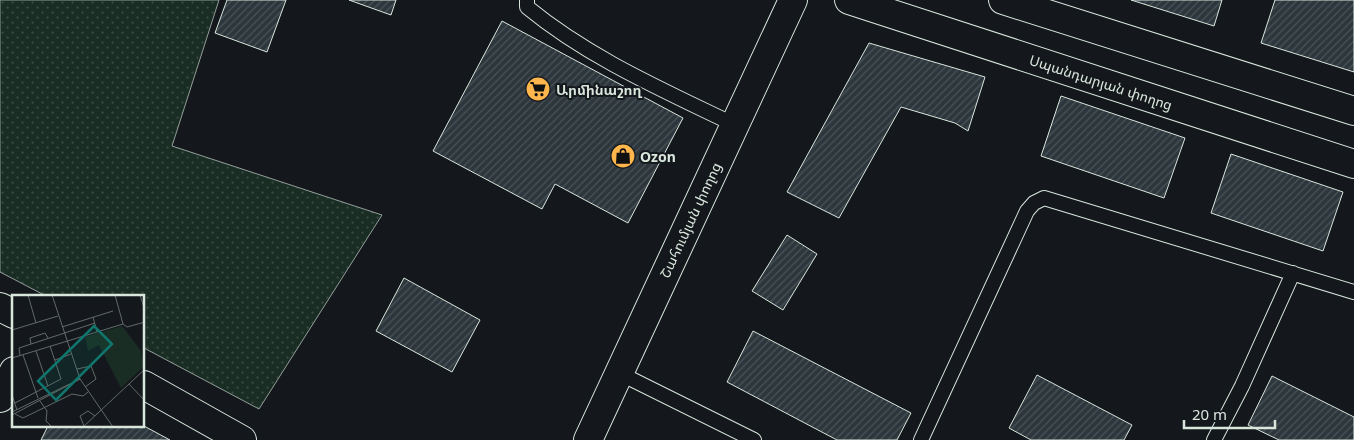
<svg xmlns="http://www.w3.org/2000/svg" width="1354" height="440" font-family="'Noto Sans','Noto Sans Armenian',sans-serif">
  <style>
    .park { fill: url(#park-dots); stroke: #939e99 }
    .building { fill: url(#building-hatch); stroke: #d8e6dc }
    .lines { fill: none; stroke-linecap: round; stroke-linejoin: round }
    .lane-casing { stroke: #d8e6dc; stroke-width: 16 }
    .street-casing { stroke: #d8e6dc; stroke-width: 30 }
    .secondary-casing { stroke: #d8e6dc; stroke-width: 30 }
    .lane { stroke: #14181c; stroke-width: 14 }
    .street { stroke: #14181c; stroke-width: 28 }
    .secondary { stroke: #14181c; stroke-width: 28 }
    .labels { text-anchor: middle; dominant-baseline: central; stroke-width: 4; stroke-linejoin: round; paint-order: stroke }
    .street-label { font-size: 14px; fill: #d8e6dc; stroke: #14181c }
    .poi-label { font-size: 14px; font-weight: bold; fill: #d8e6dc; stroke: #14181c; text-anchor: start }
    .inset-road { fill: none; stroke: #626a69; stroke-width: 1 }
    .view { fill: #0f766e; fill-opacity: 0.15; stroke: #0f766e; stroke-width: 2.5 }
    .inset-edge { fill: none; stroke: #d8e6dc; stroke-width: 2.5 }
  </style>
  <defs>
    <pattern id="park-dots" width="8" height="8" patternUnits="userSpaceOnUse" patternTransform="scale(1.25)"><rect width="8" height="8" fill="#1a2d24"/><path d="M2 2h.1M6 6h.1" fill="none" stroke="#3b4b43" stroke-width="1.8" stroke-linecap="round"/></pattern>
    <pattern id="building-hatch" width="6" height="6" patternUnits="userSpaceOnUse" patternTransform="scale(1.25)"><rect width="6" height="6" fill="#2c363c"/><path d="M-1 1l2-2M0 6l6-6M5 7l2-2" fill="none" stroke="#4a5358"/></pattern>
  </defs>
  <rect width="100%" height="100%" fill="#14181c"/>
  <path class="park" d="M0 0H219L172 146 382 215 259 409 144 348V296H46L0 272Z"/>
  <path class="building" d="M227 0H286L267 52 215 33Z
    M349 0H396L391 15Z
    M1131 0H1222L1214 26Z
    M1275 0H1354V72L1261 43Z
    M502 21 683 118 628 223 555 184 542 209 433 151Z
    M869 43 985 77 968 131 955 123 901 107 839 218 787 192Z
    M1061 96 1185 138 1164 198 1041 156Z
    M1231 154 1343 192 1323 251 1211 213Z
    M787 235 817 254 783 310 752 291Z
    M404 278 480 320 452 372 376 331Z
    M753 331 911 413 897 440H837L727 382Z
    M1037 375 1132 425 1124 440H1031L1009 428Z
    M1272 376 1354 417V440H1279L1248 425Z
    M48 426H144L170 440H41Z"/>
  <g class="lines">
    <defs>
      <path id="lane" d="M527 0V7C589 58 663 90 735 125
        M619 373 754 440
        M921 440 1027 211 1034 203 1044 198 1354 292
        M1214 440 1242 386 1293 273"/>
      <path id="street" d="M849 0 1354 164
        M1003 0 1354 111
        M0 307 14 314
        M144 385 242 440
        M0 398 14 371"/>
      <path id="secondary" d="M588 440 793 0"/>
    </defs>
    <use href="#lane" class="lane-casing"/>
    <use href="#street" class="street-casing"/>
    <use href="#secondary" class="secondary-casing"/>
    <use href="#lane" class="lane"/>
    <use href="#street" class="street"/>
    <use href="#secondary" class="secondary"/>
  </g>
  <defs>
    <symbol id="supermarket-disc" viewBox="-11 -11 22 22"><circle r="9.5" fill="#ffb74d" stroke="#14181c"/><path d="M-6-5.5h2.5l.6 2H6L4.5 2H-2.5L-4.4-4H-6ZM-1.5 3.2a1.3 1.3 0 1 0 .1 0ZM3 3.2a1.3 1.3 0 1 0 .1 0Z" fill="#111"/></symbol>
    <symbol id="shop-disc" viewBox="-11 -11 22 22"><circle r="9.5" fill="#ffb74d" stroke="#14181c"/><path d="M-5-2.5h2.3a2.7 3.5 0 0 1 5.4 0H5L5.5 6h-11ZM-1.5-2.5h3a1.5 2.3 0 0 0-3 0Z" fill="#111"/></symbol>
  </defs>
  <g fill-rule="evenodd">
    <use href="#supermarket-disc" x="524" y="75" width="28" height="28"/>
    <use href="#shop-disc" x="609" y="142" width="28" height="28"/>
  </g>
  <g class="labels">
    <g class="street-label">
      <text transform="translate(1101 82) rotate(18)">Սպանդարյան փողոց</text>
      <text transform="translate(690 220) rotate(-65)">Շահումյան փողոց</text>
    </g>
    <g class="poi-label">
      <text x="556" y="89">Արմինաշող</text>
      <text x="640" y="156">Ozon</text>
    </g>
  </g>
  <g transform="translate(12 295)">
    <rect width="132" height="132" fill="#14181c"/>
    <path d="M110 31 129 56 131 72 109 93 87 50 76 56 73 42Z" fill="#1a2d24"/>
    <path class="inset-road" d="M16 0 24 28M40 0 68 84 101 132M103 0 111 29M128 0 133 16M81 22 85 37M50 32 101 16M0 35 46 21M19 49 18 43 33 38 36 43M24 56 36 91M11 60 26 103M8 61 7 53 83 28M0 63 111 29 115 32 133 27M43 65 59 59M65 74 79 71 84 84 73 92M117 89 133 106M0 100 5 115M28 106 35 116 34 126 40 132M3 108 49 84 38 51M0 117 68 84M3 119 11 123 60 99 71 101 76 97M0 120 68 84M72 131 68 121 76 116 83 121M71 132 133 74"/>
    <path class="view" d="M82 31 100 49 44 105 26 86Z"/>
    <rect width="132" height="132" class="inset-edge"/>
  </g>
  <path d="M1184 420v8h91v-8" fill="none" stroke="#d8e6dc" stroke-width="2.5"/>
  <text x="1192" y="420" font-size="15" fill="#d8e6dc" stroke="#14181c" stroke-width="4" paint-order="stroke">20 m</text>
</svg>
